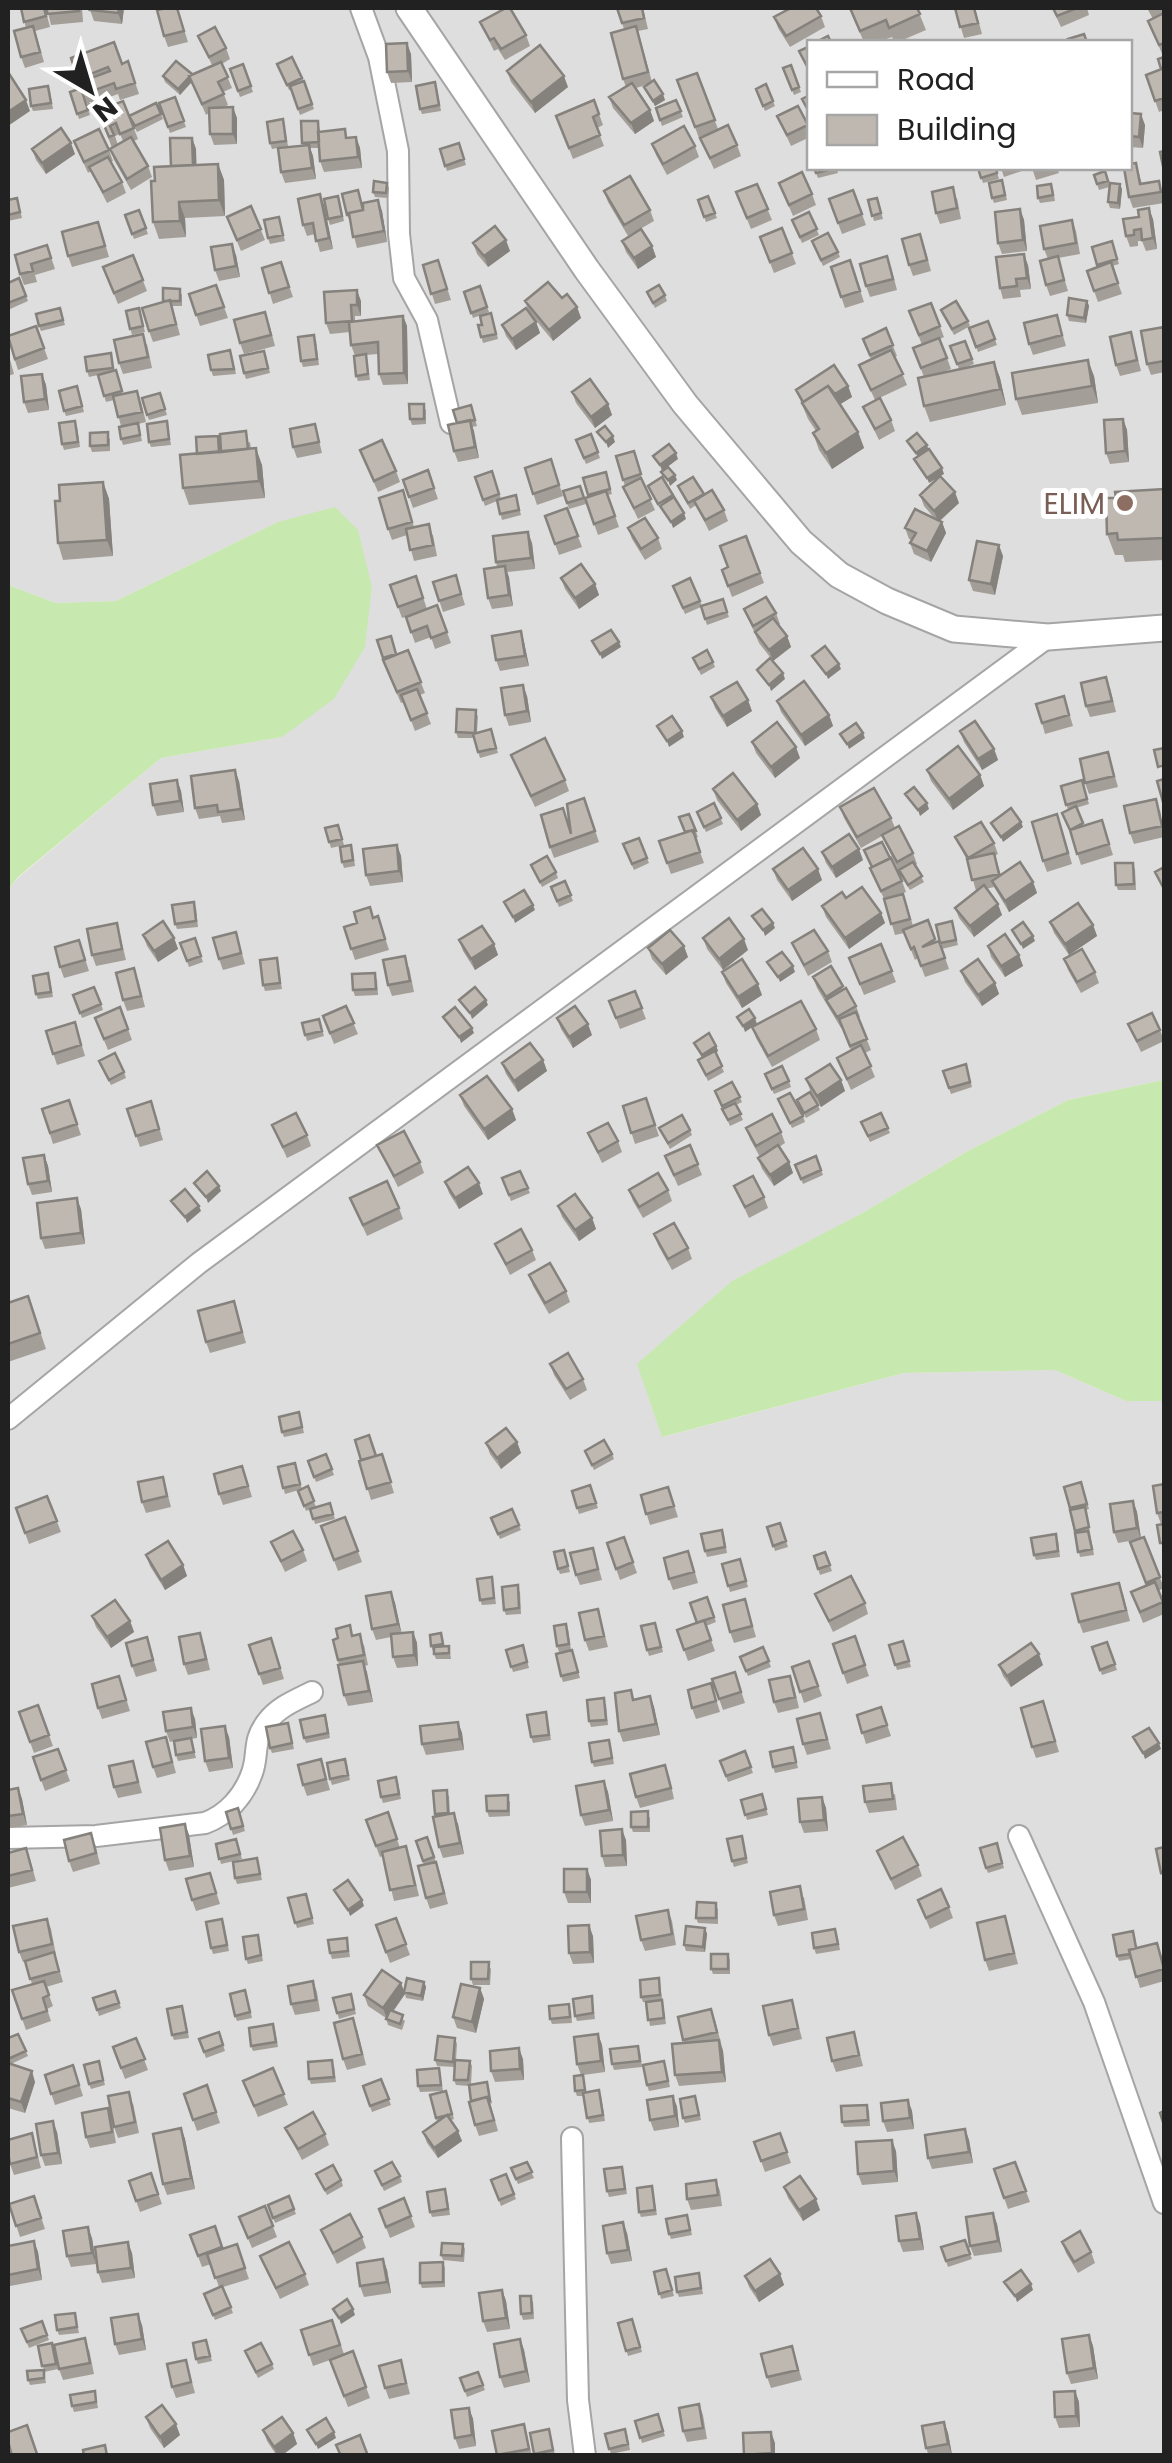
<svg xmlns="http://www.w3.org/2000/svg" width="1172" height="2463" font-family="Poppins,sans-serif">
  <style>
    .residential { fill: #dfdede; fill-rule: evenodd }
    .grass { fill: #c7e9af }
    .lines { fill: none; stroke-linecap: round; stroke-linejoin: round }
    .minor-casing { stroke: #a5a5a5; stroke-width: 24 }
    .tertiary-casing { stroke: #a5a5a5; stroke-width: 29 }
    .minor { stroke: #fff; stroke-width: 20 }
    .tertiary { stroke: #fff; stroke-width: 25 }
    .wall { fill: #a39e98; fill-rule: evenodd }
    .shaded-wall { fill: #85817c }
    .building { fill: #beb8b1; stroke: #85817c; stroke-width: 2.5 }
    .education-dot { fill: #8d6e63; stroke: #fff; stroke-width: 4 }
    .labels { text-anchor: middle; dominant-baseline: central; stroke-width: 10; stroke-linejoin: round; paint-order: stroke }
    .education-label { font-size: 30px; fill: #785e54; stroke: #fff; text-anchor: end }
  </style>
  <rect width="100%" height="100%" fill="#f1eee7"/>
  <path class="residential" d="M8 8H1164V1080L1068 1100 968 1151 859 1215 663 1437 904 1373 1055 1370 1126 1401H1164V2455H8V890L18 878 161 758 282 737 278 522 116 601 56 603 8 585ZM810 42H1130V168H810Z"/>
  <path class="grass" d="M335 507 358 530 372 587 365 647 334 699 282 737 161 758 18 877 8 890V585L56 603 116 601 278 522Z
    M1164 1080V1401H1126L1055 1370 904 1373 662 1437 637 1364 732 1281 859 1215 968 1151 1068 1100Z"/>
  <g class="lines">
    <defs>
      <path id="minor" d="M361 8 379 57 398 151 399 234 404 278 427 320 451 423
        M8 1419 199 1263 1048 637
        M1019 1836 1094 2002 1164 2203
        M8 1838 96 1836 205 1823C227 1815 244 1796 252 1773 259 1754 252 1741 267 1722 278 1707 296 1700 312 1692
        M572 2138 578 2400 585 2456"/>
      <path id="tertiary" d="M409 8 587 270 685 404 801 542 839 575 887 601 954 629 1048 637 1164 628"/>
    </defs>
    <use href="#minor" class="minor-casing"/>
    <use href="#tertiary" class="tertiary-casing"/>
    <use href="#minor" class="minor"/>
    <use href="#tertiary" class="tertiary"/>
  </g>
  <path class="wall" d="M21 8H45L50 27 35 31 44 62 25 68 21 57 26 28Z
    M47 8H82L83 22 51 25Z
    M124 8 122 24 94 21 90 10Z
    M177 8 188 42 168 47 164 36Z
    M643 8 648 29 638 31 652 82 665 100 655 106 644 87 649 84 636 88 650 110 654 121 635 134 613 108 609 97 626 87 623 79 624 29 622 23Z
    M849 8H917L926 30 898 42H894L892 37 878 42H864Z
    M955 8H975L982 34 964 38Z
    M1052 8H1087L1089 15 1061 27Z
    M1147 8H1164V56H1163L1148 21 1153 19Z
    M821 16 825 27 790 47 778 28 774 17Z
    M480 22 526 35 530 46 505 60 498 49 494 51Z
    M198 36 226 48 230 59 222 64 232 88 223 92 228 105 222 108 237 118V144L214 145 210 134 209 113 206 115 192 82 180 95 165 82 163 76 192 74 212 65Z
    M411 54 412 82 391 83 387 72Z
    M292 57 304 81 314 109 300 115 291 90H289L277 64Z
    M1164 57V113V110L1159 112 1146 75 1161 69Z
    M71 58 122 64 128 61 139 94 120 100 118 94 88 105Z
    M243 64 253 92 240 97 230 69Z
    M791 65 801 92 794 95 783 68Z
    M507 71 568 87 535 113 511 82Z
    M697 73 718 129 737 145 741 156 714 169 700 138 702 137 699 138 677 80Z
    M766 84 775 106 765 111 756 89Z
    M81 88 90 115 79 119 70 92Z
    M437 88 441 111 422 114 420 109Z
    M50 92 53 109 33 111 31 106Z
    M175 97 186 127 170 133 159 103Z
    M594 100 603 125 597 128 604 146 573 159 556 116Z
    M676 100 683 117 662 126 656 108Z
    M123 101 138 139 134 141 148 166 152 177 131 190 114 160 110 149 112 148 98 111ZM120 134 123 141 118 145 115 136Z
    M798 106 810 129V137L791 146 777 116Z
    M1130 113 1145 125 1143 148 1130 147Z
    M161 114 163 119 137 132 129 116Z
    M283 119 288 146 272 149 270 143Z
    M318 121 320 132 348 138 356 137 360 148 362 168 324 172 320 161 319 148H310L313 156 316 179 285 183 281 172 303 145 302 143Z
    M192 138 196 149V165L218 164 224 180 225 216 185 218 186 237 159 239 153 222 155 181 171 166Z
    M74 141 109 150 113 161 111 162 122 182 126 193 107 203 91 171 88 173Z
    M459 143 466 165 447 171 440 149Z
    M652 144 695 146 699 157 667 175 656 155Z
    M32 149 75 154 46 174 36 160Z
    M1136 163 1142 184 1159 181 1164 203 1133 208 1129 197Z
    M814 168H837L838 173 818 178Z
    M978 168H996L999 179 983 183Z
    M1001 168H1021L1022 171 1004 177Z
    M1032 168H1057L1059 173 1036 180Z
    M1105 171 1110 184 1122 189 1120 209 1110 208 1108 202 1109 187 1099 190 1094 175Z
    M387 183 389 188 388 198 375 197 373 192Z
    M779 183 812 194 816 205 793 216Z
    M757 184 772 220 751 229 736 192Z
    M1004 186 1007 200 994 203 992 198Z
    M1053 189 1055 201 1040 203 1038 198Z
    M358 190 363 209 378 200 382 211 387 242 357 248 350 221 347 215Z
    M853 190 866 225 842 234 829 199Z
    M604 191 650 210 654 221 628 236 608 202Z
    M708 196 717 218 706 222 698 200Z
    M17 198 22 218 8 221V200Z
    M877 198 883 219 874 221 868 200Z
    M957 198 961 219 940 224 936 213Z
    M340 202 344 221 330 225 328 219Z
    M324 205 333 249 320 252 315 234 307 236 303 225Z
    M251 206 265 240 241 251 227 217Z
    M1020 209 1024 220 1027 251 1002 254 998 243Z
    M139 210 148 234 134 239 125 215Z
    M809 212 819 235 802 243 792 220Z
    M279 217 285 241 270 244 268 238Z
    M1139 217 1153 219 1157 249 1146 251 1142 241H1138V246L1130 247 1126 236Z
    M1072 220 1076 231 1080 254 1058 258 1068 291 1050 296 1046 285 1048 259 1044 249Z
    M782 228 796 264 774 273 760 237Z
    M102 233 109 257 72 267 68 256Z
    M622 241 652 246 656 257 638 269 626 252Z
    M1112 241 1119 264 1112 266 1122 294 1098 302 1087 271 1098 267 1092 247Z
    M473 243 510 251 488 267 477 254Z
    M47 245 55 269 35 275 37 282 24 285 20 274Z
    M924 245 931 271 913 276 909 265Z
    M814 246 838 252 840 257 823 266Z
    M133 255 147 291 118 304 103 267Z
    M236 255 240 277 219 281 215 270Z
    M438 260 451 300 435 304 423 265Z
    M850 260 864 302 845 308 831 267Z
    M281 262 293 297 273 304 262 268Z
    M1028 265 1031 289 1020 290 1021 297 1003 299 1000 288Z
    M891 267 897 290 870 297 866 286Z
    M19 278 28 301 8 310V283Z
    M216 285 228 318 200 326 189 294Z
    M480 286 489 312 473 318 464 292Z
    M324 292 361 301V316H355V321L403 316 407 326 408 384 383 385 379 374 378 354 366 355 370 380 358 381 356 376 355 356 351 345 350 332 330 334 326 323Z
    M647 292 665 295 667 301 655 308Z
    M182 294V306H172L180 335 153 342 149 331 163 301Z
    M562 298 577 307 581 318 553 341 529 312 525 301Z
    M1087 301 1089 306 1086 323 1069 321 1067 315Z
    M931 303 944 337 940 339 951 369 938 374 959 369 950 346 965 341 974 364 961 369 994 362 1000 378 1006 405 930 422 924 406V377L913 348 922 345 909 311Z
    M60 308 65 325 41 331 39 326Z
    M139 308 145 332 132 335 126 311Z
    M941 310 968 321 970 326 954 335Z
    M1057 315 1066 346 1033 355 1029 344Z
    M493 319 498 339 483 343 478 325Z
    M988 321 997 345 978 352 969 328Z
    M536 322 540 333 516 350 506 336 502 325Z
    M269 323 275 346 244 354 240 343Z
    M36 326 48 359 18 370 10 345 8 346V334V336Z
    M1164 327V372L1151 375 1147 364Z
    M886 328 897 356 895 357 907 385 875 400 859 365 871 359 863 339Z
    M1131 332 1141 371 1120 376 1116 365Z
    M316 340 319 365 303 367 301 361Z
    M147 344 152 368 123 374 119 363Z
    M8 352 14 374 8 376Z
    M111 353 114 370 123 394 141 402 146 422 138 424 142 441 123 445 121 439V426L114 400 106 402 98 375 89 377 87 371Z
    M232 356 236 374 213 376 211 370Z
    M266 356 270 373 246 379 244 373Z
    M42 374 46 385 49 410 28 413 24 402Z
    M1094 376 1098 403 1022 415 1016 399Z
    M77 386 84 412 66 416 64 411Z
    M848 386 852 397 840 404 858 432 864 448 832 469 819 450 813 433 816 431 808 419 796 390Z
    M572 392 608 404 612 415 595 428 576 403Z
    M160 393 167 415 149 420 147 415Z
    M471 405 477 426 472 427 479 458 458 462 454 451 457 423Z
    M863 407 891 420 895 431 879 440Z
    M426 409V424L412 425 410 419Z
    M1123 419 1127 430 1129 462 1110 464 1106 453Z
    M167 421 171 445 151 447 149 442Z
    M315 424 322 453 297 458 293 447Z
    M77 426 80 447 64 450 62 444Z
    M591 434 600 458 586 464 576 440Z
    M218 436 220 452 250 442 251 449 262 465 265 498 189 505 183 488 197 454Z
    M110 438V451L92 452 90 446Z
    M360 450 396 471 400 482 378 492Z
    M634 451 644 486 655 510 638 519 623 487 625 486 616 456Z
    M551 459 563 496 537 505 525 468Z
    M428 470 438 499 413 508 403 480Z
    M492 471 501 499 516 495 521 515 502 520 497 501 485 506 475 477Z
    M606 472 612 494 608 495 619 527 598 535 585 498 588 497 583 478Z
    M103 482 109 499 113 556 63 560 58 543 60 501Z
    M580 486 586 504 569 509 563 491Z
    M678 486 704 495 724 510 728 521 709 531 696 505 690 509Z
    M1164 489V560L1125 562 1123 555H1115L1107 534 1116 498Z
    M920 495 959 503 940 521 942 522 946 533 931 562 914 554 910 543 912 540 909 539 905 528 935 519 924 506Z
    M407 501 414 527 433 535 437 556 414 561 407 535 392 540 388 529Z
    M567 508 582 547 559 555 545 516Z
    M628 528 658 538 662 549 645 560 632 539Z
    M746 536 764 583 732 597 722 570 728 568Z
    M532 543 535 569 507 572 513 606 492 609 488 598 497 567 496 562Z
    M1003 556 995 595 973 591 969 580Z
    M456 575 465 605 443 612 433 582Z
    M416 576 427 609 437 605 451 643 435 649 431 637 415 643 406 617 409 616 402 618 390 585Z
    M561 578 595 584 599 595 579 609 565 589Z
    M690 578 702 606 723 599 729 617 707 625 701 607 685 614 673 586Z
    M744 609 776 613 780 624 778 625 787 636 791 647 773 661 759 643Z
    M521 631 524 642 529 666 500 671 496 660Z
    M377 640 397 655 408 650 425 693 420 695 431 724 415 731 404 702 401 703 387 671Z
    M693 658 713 662 715 667 701 675Z
    M1110 688 1116 712 1090 717 1086 706Z
    M527 696 531 722 509 726 505 715Z
    M1064 696 1073 726 1045 734 1042 723Z
    M711 697 752 711 727 727 715 708Z
    M777 701 829 715 833 726 805 746 781 712Z
    M478 715 477 733 491 729 498 753 480 758 474 738H458L456 732Z
    M960 731 994 749 998 760 982 770 964 742Z
    M752 742 800 758 775 778 756 753Z
    M1108 752 1118 787 1089 794 1085 783Z
    M511 755 565 780 569 791 535 807Z
    M927 770 980 775 984 786 953 810 931 781Z
    M177 780 181 791 184 812 157 816 153 805Z
    M1082 780 1089 804 1076 808 1084 826 1102 820 1113 855 1081 865 1071 834 1068 810 1061 786Z
    M239 781 245 820 222 823 220 816 199 819 195 808Z
    M713 789 757 804 761 815 741 831 717 800Z
    M584 798 599 842 554 858 550 847 570 830Z
    M714 803 723 824 706 832 697 812Z
    M840 807 891 818 895 828 913 853 917 864 915 866 924 882 910 890 901 876 882 836 861 848 844 818Z
    M1160 810 1164 837 1134 844 1130 833Z
    M689 814 698 837 695 838 704 863 671 874 667 863 685 832Z
    M338 825 344 845 331 848 325 828Z
    M1061 825 1072 864 1047 872 1043 861Z
    M955 837 994 843 998 854 995 856 1001 875 1033 882 1037 893 1009 912 994 887 986 889 1002 915 974 937 959 918 955 908 976 891 968 862Z
    M639 838 649 863 634 870 623 844Z
    M397 845 401 856 403 882 370 886 366 875Z
    M353 851 355 866 344 868 342 862Z
    M822 852 863 860 836 878 826 863Z
    M890 858 902 881 906 892 899 895 907 905 913 926 928 920 936 942 939 941 952 921 958 945 942 949 949 969 925 977 918 958 915 960 904 933 895 935 885 901 870 868Z
    M531 865 556 872 558 878 542 887Z
    M1135 868 1136 890H1118L1116 885Z
    M773 869 822 880 792 901 777 880Z
    M565 881 573 901 559 907 551 887Z
    M846 898 881 913 885 923 849 949 826 917 822 906Z
    M196 908 198 927 177 929 175 924Z
    M378 916 389 950 355 960 344 927Z
    M1050 922 1093 925 1097 936 1069 955 1054 933Z
    M117 923 126 960 96 966 92 955Z
    M236 932 245 964 223 970 219 959Z
    M143 935 174 938 178 949 158 962 147 946Z
    M195 938 203 962 189 967 180 943Z
    M703 938 748 950 723 970 707 949Z
    M79 940 89 971 64 978 60 967Z
    M459 940 494 944 498 955 475 970 463 951Z
    M792 943 828 951 832 962 808 976Z
    M881 944 896 982 864 995 849 958Z
    M988 946 1019 955 1023 966 1005 977 991 957Z
    M648 948 688 957 666 975 652 959Z
    M277 958 282 989 265 991 263 985Z
    M1064 959 1095 972 1099 983 1081 993 1068 970Z
    M409 967 414 992 392 996 388 985Z
    M961 971 995 983 999 994 982 1006 965 982Z
    M722 972 762 995 742 1008 726 983Z
    M813 977 844 989 856 1006 860 1017 858 1018 871 1050 865 1053 875 1077 851 1090 837 1058 851 1050 842 1028H841L817 988Z
    M50 979 53 997 38 999 36 994Z
    M138 979 145 1007 127 1011 123 1000Z
    M377 979 378 995 355 996 353 990Z
    M635 991 646 1019 620 1029 609 1001Z
    M73 995 101 1004 103 1010 82 1018Z
    M346 1006 358 1034 334 1044 323 1016Z
    M120 1007 132 1040 108 1050 95 1018Z
    M557 1018 592 1035 573 1048 561 1029Z
    M319 1019 324 1036 307 1041 302 1023Z
    M75 1022 85 1056 57 1065 46 1031Z
    M1128 1024 1160 1030 1164 1041 1141 1052Z
    M752 1027 816 1029 820 1040 772 1067 756 1038Z
    M694 1043 716 1046 718 1051 715 1053 724 1072 708 1081 698 1060 702 1058Z
    M543 1060 547 1071 518 1092 506 1074 502 1063Z
    M966 1064 972 1087 951 1094 943 1071Z
    M101 1066 124 1072 126 1078 111 1085Z
    M765 1074 789 1081 791 1087 774 1094Z
    M806 1079 841 1080 845 1091 821 1107 810 1090Z
    M732 1082 742 1102 736 1105 743 1120 730 1126 715 1091Z
    M460 1095 512 1109 516 1120 488 1140 464 1106Z
    M646 1098 659 1136 635 1144 623 1106Z
    M778 1099 803 1116 805 1122 792 1128Z
    M69 1100 81 1135 53 1144 42 1109Z
    M797 1100 818 1105 820 1110 806 1118Z
    M151 1101 163 1140 140 1147 127 1109Z
    M881 1113 890 1133 870 1142 861 1122Z
    M272 1125 307 1135 311 1146 287 1158Z
    M659 1128 690 1130 692 1135 670 1149Z
    M746 1128 781 1132 785 1143 779 1147 789 1162 793 1173 774 1186 762 1169 758 1158 760 1157 750 1139Z
    M588 1133 618 1141 622 1152 602 1163Z
    M377 1145 420 1162 424 1173 398 1187Z
    M690 1145 702 1175 678 1186 665 1156Z
    M44 1155 48 1166 52 1192 32 1195 28 1184Z
    M816 1156 823 1175 803 1184 795 1165Z
    M520 1171 530 1193 511 1201 502 1178Z
    M445 1182 483 1194 459 1209 449 1193Z
    M734 1186 764 1197 768 1208 749 1218Z
    M629 1190H668L672 1201 643 1218 633 1201Z
    M350 1198 399 1208 403 1219 367 1236Z
    M558 1206 592 1218 596 1229 579 1241 562 1217Z
    M81 1209 85 1244 45 1249 41 1238Z
    M654 1234 688 1248 692 1259 672 1270 658 1245Z
    M495 1244 532 1250 536 1260 510 1275Z
    M529 1275 566 1291 570 1302 549 1314 533 1286Z
    M28 1296 46 1349 8 1362V1303Z
    M234 1301 246 1343 210 1353 206 1342Z
    M550 1364 583 1379 587 1390 570 1400 554 1375Z
    M299 1412 304 1433 284 1437 282 1432Z
    M517 1442 521 1453 501 1469 490 1454 486 1443Z
    M585 1451 612 1454 614 1459 594 1470Z
    M326 1454 334 1475 316 1482 308 1461Z
    M382 1454 394 1493 371 1500 359 1461Z
    M295 1463 302 1489 285 1494 278 1467Z
    M163 1477 171 1507 146 1513 142 1502Z
    M246 1477 252 1497 223 1505 219 1494Z
    M1081 1482 1089 1509 1086 1510 1094 1555 1080 1557 1064 1487Z
    M1164 1484V1523L1161 1524 1157 1513Z
    M590 1485 598 1508 579 1514 572 1491Z
    M308 1486 316 1507 330 1503 335 1519 315 1524 311 1509 306 1511 298 1491Z
    M668 1487 678 1517 650 1525 641 1495Z
    M47 1496 61 1532 29 1544 16 1508Z
    M1133 1501 1137 1512 1141 1538 1144 1537 1164 1588 1158 1591 1164 1607V1614L1143 1623 1131 1592 1147 1585 1130 1542 1135 1540 1118 1543 1114 1532Z
    M512 1509 521 1530 500 1539 491 1518Z
    M345 1517 362 1562 338 1571 321 1526Z
    M780 1523 788 1547 775 1551 767 1527Z
    M724 1535 727 1553 707 1557 705 1551Z
    M624 1537 637 1573 620 1580 607 1543Z
    M1058 1540 1060 1557 1036 1560 1034 1555Z
    M271 1542 303 1550 307 1561 285 1572Z
    M593 1548 602 1580 580 1585 576 1575Z
    M564 1550 570 1572 560 1574 558 1569Z
    M825 1552 832 1571 820 1575 814 1556Z
    M146 1555 183 1565 187 1576 165 1590 150 1566Z
    M740 1559 748 1587 730 1592 722 1564Z
    M692 1562 698 1583 673 1590 669 1579Z
    M492 1577 496 1604 482 1605 480 1600Z
    M520 1591 521 1614 506 1615 504 1610Z
    M391 1592 395 1603 401 1633 413 1632 417 1643 418 1666 397 1668 393 1657 391 1637 376 1640 372 1629Z
    M815 1594 865 1603 868 1614 833 1632Z
    M1123 1594 1130 1621 1083 1633 1079 1622Z
    M707 1597 716 1622 706 1626 715 1651 688 1661 677 1630 697 1623Z
    M745 1599 756 1637 734 1643 730 1632Z
    M598 1609 608 1647 589 1651 585 1640Z
    M92 1616 130 1621 134 1632 111 1648 96 1627Z
    M655 1623 663 1652 649 1656 647 1650Z
    M568 1629 571 1650 559 1652 557 1646Z
    M354 1635 364 1645 368 1665 365 1666 373 1702 348 1706 344 1695 338 1660Z
    M855 1636 869 1676 847 1684 833 1644Z
    M147 1637 157 1671 136 1677 132 1666Z
    M271 1638 284 1679 263 1685 249 1645Z
    M443 1638 444 1646H449L451 1659H436L431 1646Z
    M903 1641 911 1667 897 1670 889 1645Z
    M1107 1642 1117 1670 1102 1675 1092 1647Z
    M204 1644 210 1670 188 1675 184 1664Z
    M523 1645 529 1668 513 1672 506 1650Z
    M763 1647 771 1667 748 1676 740 1657Z
    M572 1650 580 1678 563 1682 561 1676Z
    M809 1661 822 1696 804 1703 792 1667Z
    M999 1665H1043L1011 1687 1003 1676Z
    M735 1672 745 1703 723 1710 712 1679Z
    M119 1676 130 1711 102 1719 98 1708Z
    M711 1683 720 1712 696 1719 692 1708Z
    M794 1686 799 1708 778 1713 774 1702Z
    M631 1690 634 1699 650 1696 654 1707 660 1735 623 1742 619 1731Z
    M606 1704 608 1725 591 1727 589 1721Z
    M38 1705 53 1746 34 1753 19 1712Z
    M881 1707 891 1736 866 1744 857 1715Z
    M546 1712 551 1740 533 1743 531 1737Z
    M1047 1712 1059 1752 1036 1758 1032 1747Z
    M820 1713 831 1749 807 1755 803 1744Z
    M195 1719 197 1738 191 1739 196 1758 178 1761 176 1755 178 1740 170 1742 166 1731Z
    M327 1721 330 1738 306 1743 304 1738Z
    M458 1722 462 1733 464 1750 426 1755 422 1744Z
    M288 1723 294 1749 272 1753 270 1748Z
    M166 1737 176 1773 157 1778 153 1767Z
    M229 1737 233 1768 209 1772 205 1761Z
    M609 1740 614 1764 594 1767 592 1762Z
    M793 1747 798 1768 775 1773 773 1767Z
    M58 1749 70 1781 45 1791 33 1757Z
    M745 1751 753 1773 728 1782 720 1761Z
    M321 1759 330 1790 307 1796 303 1785Z
    M133 1761 142 1793 118 1798 114 1787Z
    M347 1765 350 1780 332 1785 330 1779Z
    M669 1776 674 1799 640 1808 636 1797Z
    M604 1781 608 1792 613 1821 585 1826 581 1815Z
    M398 1783 401 1799 383 1803 381 1797Z
    M18 1788 22 1799 27 1825 8 1828V1790Z
    M762 1794 768 1815 747 1820 741 1800Z
    M895 1794 897 1810 869 1813 865 1802Z
    M449 1795 450 1814 458 1824 464 1854 443 1858 439 1847 435 1814Z
    M822 1797 826 1808 828 1831 804 1833 800 1822Z
    M510 1801V1816L489 1817 487 1811Z
    M238 1808 245 1831 233 1835 226 1812Z
    M388 1812 400 1848 410 1857 419 1896 394 1901 383 1856 380 1857 366 1820Z
    M650 1817V1832H633L631 1827Z
    M185 1824 189 1835 194 1867 169 1871 165 1860Z
    M742 1836 748 1863 734 1867 732 1861Z
    M427 1837 440 1873 448 1904 430 1909 426 1898 424 1865 416 1841Z
    M236 1839 242 1859 221 1864 216 1844Z
    M626 1840 627 1866 605 1867 602 1856Z
    M997 1843 1004 1868 988 1873 986 1868Z
    M95 1844 100 1864 73 1872 69 1861Z
    M877 1851 918 1865 922 1876 895 1890Z
    M8 1853 30 1859 36 1881 8 1888Z
    M257 1858 262 1880 237 1884 235 1878Z
    M587 1869 591 1880V1903H568L564 1892Z
    M210 1873 220 1904 196 1911 192 1900Z
    M306 1894 314 1924 297 1928 288 1898Z
    M804 1897 808 1920 778 1926 774 1915Z
    M918 1900 949 1907 953 1918 930 1929Z
    M718 1908V1924L698 1923 696 1918Z
    M668 1910 672 1921 676 1945 645 1951 641 1940Z
    M1005 1916 1018 1964 989 1971 985 1960Z
    M396 1918 410 1955 390 1963 376 1925Z
    M47 1919 51 1929 56 1955H55L63 1982 46 1987 53 2006 47 2009 51 2021 26 2030 12 1990 32 1984 25 1962H23L19 1952Z
    M224 1924 229 1951 213 1954 211 1948Z
    M705 1928 707 1934 705 1952 686 1951 684 1945Z
    M837 1934 840 1950 816 1954 814 1948Z
    M258 1935 263 1961 248 1964 246 1959Z
    M593 1936 594 1963 573 1964 569 1953Z
    M1135 1937 1137 1948 1161 1954 1164 1968V1981L1140 1988 1131 1959 1119 1961 1117 1956Z
    M347 1938 350 1957 332 1959 330 1953Z
    M728 1954 730 1960V1974H713L711 1969Z
    M491 1968 490 1985H473L471 1979Z
    M659 1978 666 2024 650 2026 646 2002H643L641 1997Z
    M313 1981 317 1992 320 2011 295 2015 291 2004Z
    M424 1982 426 1987 423 2001 406 1998 405 1994 393 2012 405 2021 402 2030 388 2025 386 2018 368 2006 364 1995 401 1983 404 1992Z
    M480 1988 484 1999 476 2033 457 2028 453 2017Z
    M115 1991 121 2008 99 2016 93 1998Z
    M351 1994 356 2014 339 2019 333 1998Z
    M247 1996 252 2018 237 2021 235 2016Z
    M592 1996 595 2019 577 2021 575 2016Z
    M792 2000 802 2039 773 2046 769 2035Z
    M571 2010 572 2023 552 2024 550 2019Z
    M184 2012 189 2038 174 2040 172 2035Z
    M678 2017 715 2020 723 2051 726 2082 679 2086 675 2075 684 2043Z
    M357 2029 366 2065 347 2070 343 2059Z
    M275 2030 278 2047 253 2051 251 2046Z
    M219 2032 225 2051 206 2058 199 2039Z
    M854 2032 863 2066 836 2072 832 2061Z
    M18 2034 28 2056 11 2064 35 2082 25 2113 8 2108V2038Z
    M598 2034 602 2045 605 2072 583 2075 586 2092 601 2096 605 2121 589 2123 583 2096H577L575 2091 581 2075 577 2064Z
    M136 2038 148 2070 125 2079 113 2047Z
    M455 2038 457 2044 456 2060 470 2061 472 2066 471 2085 489 2088 491 2106 498 2131 479 2136 475 2125 469 2086 456 2085 454 2080 455 2067 437 2066 435 2060Z
    M640 2051 642 2067 614 2070 612 2064Z
    M523 2059 524 2080 495 2082 491 2071Z
    M99 2061 105 2085 91 2089 89 2084Z
    M664 2061 670 2087 649 2091 647 2085Z
    M73 2065 83 2096 55 2105 45 2075Z
    M334 2066 336 2082 311 2084 309 2079Z
    M273 2068 288 2105 258 2117 243 2081Z
    M439 2068 443 2091 420 2092 418 2086Z
    M381 2079 391 2105 372 2112 363 2086Z
    M207 2085 220 2123 197 2131 184 2094Z
    M446 2091 454 2119 451 2120 462 2141 438 2158 427 2143 423 2132 437 2122 430 2095Z
    M673 2096 677 2107 679 2127 654 2131 650 2120Z
    M908 2100 912 2111 914 2129 887 2132 883 2121Z
    M697 2102 701 2120 685 2123 683 2118Z
    M133 2103 139 2133 118 2138 114 2127Z
    M108 2108 112 2119 116 2143 90 2148 86 2137Z
    M869 2110 870 2126 844 2127 842 2122Z
    M181 2128 185 2139 195 2189 167 2195 163 2184Z
    M285 2128 325 2134 329 2145 302 2160Z
    M965 2129 969 2140 973 2163 932 2169 928 2158Z
    M57 2132 62 2164 45 2166 41 2155Z
    M32 2133 41 2168 14 2175 10 2164Z
    M780 2133 791 2163 765 2172 754 2142Z
    M896 2151 898 2182 862 2185 858 2174Z
    M527 2162 534 2178 518 2184 511 2168Z
    M1015 2162 1030 2202 1008 2209 994 2169Z
    M622 2167 627 2194 609 2197 607 2191Z
    M375 2171 400 2176 402 2182 384 2191Z
    M151 2173 162 2204 140 2212 129 2181Z
    M316 2174 341 2180 343 2186 327 2195Z
    M491 2180 514 2194 516 2199 501 2206Z
    M716 2180 720 2191 722 2206 691 2210 687 2199Z
    M652 2186 657 2215 641 2217 639 2212Z
    M784 2187 820 2210 803 2221 788 2198Z
    M447 2194 450 2215 432 2217 430 2212Z
    M34 2196 45 2229 20 2237 9 2204Z
    M289 2196 296 2214 275 2223 268 2205Z
    M404 2198 415 2227 390 2238 379 2209Z
    M265 2206 277 2237 252 2248 239 2217Z
    M916 2213 920 2224 924 2250 903 2252 899 2241Z
    M993 2213 997 2224 1002 2252 974 2256 970 2246Z
    M687 2215 692 2235 671 2239 669 2234Z
    M215 2226 223 2249 237 2244 249 2279 223 2287 233 2313 215 2320 204 2294 219 2287 211 2264 202 2267 190 2235Z
    M321 2230 362 2237 366 2248 337 2264Z
    M627 2233 632 2261 611 2264 607 2253Z
    M92 2238 96 2264 71 2267 67 2256Z
    M965 2240 972 2259 948 2267 941 2247Z
    M34 2241 38 2252 42 2280 10 2286 8 2280V2246Z
    M1062 2242 1091 2252 1095 2263 1078 2273 1066 2253Z
    M463 2244 465 2249 464 2262 443 2260 441 2255Z
    M132 2253 135 2278 102 2283 98 2272Z
    M260 2256 305 2274 309 2285 280 2299Z
    M383 2259 387 2270 391 2293 364 2297 360 2286Z
    M443 2262 445 2268V2287L422 2288 420 2283Z
    M666 2269 674 2296 661 2299 654 2272Z
    M699 2273 703 2294 679 2297 677 2292Z
    M780 2274 784 2285 759 2302 749 2287 745 2276Z
    M502 2290 506 2301 510 2329 487 2332 483 2321Z
    M533 2301 534 2319 523 2320 521 2314Z
    M75 2313 79 2333 59 2335 57 2330Z
    M632 2319 642 2352 628 2356 618 2323Z
    M332 2320 344 2354 353 2351 370 2398 348 2407 330 2360 313 2366 301 2330Z
    M42 2321 49 2340 29 2348 21 2329Z
    M142 2325 146 2350 119 2355 115 2344Z
    M1089 2335 1093 2346 1098 2379 1071 2384 1067 2373Z
    M520 2339 524 2350 530 2382 504 2388 500 2377Z
    M52 2343 58 2369 44 2372 46 2383 30 2385 28 2380 44 2370 38 2346Z
    M208 2345 212 2361 198 2364 196 2359Z
    M792 2346 802 2380 771 2388 767 2377Z
    M89 2349 94 2374 63 2380 59 2369Z
    M245 2351 272 2364 274 2369 258 2378Z
    M186 2360 195 2393 176 2398 172 2387Z
    M401 2360 410 2394 389 2399 385 2388Z
    M478 2372 485 2390 467 2397 460 2378Z
    M95 2391 98 2408 74 2412 72 2406Z
    M1075 2391 1079 2402 1080 2427 1059 2428 1055 2417Z
    M699 2404 703 2415 707 2439 687 2442 683 2431Z
    M469 2408 473 2419 476 2446 459 2449 455 2438Z
    M658 2414 665 2436 642 2443 635 2421Z
    M146 2417 180 2435 164 2448 150 2428Z
    M944 2422 948 2433 952 2455 929 2456 926 2448Z
    M524 2424 532 2456H497Z
    M549 2429 555 2455 534 2456 530 2433Z
    M263 2430 293 2433 297 2444 281 2456H277L267 2441Z
    M605 2434H627L630 2450 611 2454Z"/>
  <path class="shaded-wall" d="M119 8H124L122 24 118 13Z
    M407 43 411 54 412 82 408 71Z
    M192 74 194 79 180 95 178 89Z
    M564 76 568 87 535 113 531 102Z
    M663 94 665 100 655 106 653 101Z
    M26 100 30 111 8 126V112Z
    M233 107 237 118V144L233 134Z
    M650 110 654 121 635 134 631 123Z
    M1141 114 1145 125 1143 148 1139 137Z
    M356 137 360 148 362 168 358 157Z
    M192 138 196 149 197 178 193 167Z
    M71 143 75 154 46 174 42 163Z
    M309 145 313 156 316 179 312 168Z
    M218 164 224 180 225 216 219 200Z
    M1120 184 1122 189 1120 209 1118 203Z
    M320 194 324 205 333 249 329 238Z
    M378 200 382 211 387 242 384 231Z
    M179 202 185 218 186 237 180 221Z
    M1149 208 1153 219 1157 249 1153 238Z
    M1020 209 1024 220 1027 251 1023 240Z
    M506 240 510 251 488 267 484 256Z
    M232 244 236 255 240 277 236 266Z
    M652 246 656 257 638 269 634 258Z
    M1024 254 1028 265 1031 289 1027 278Z
    M357 290 361 301V316L357 305Z
    M1087 301 1089 306 1086 323 1084 318Z
    M577 307 581 318 553 341 549 330Z
    M403 316 407 326 408 384 404 373Z
    M536 322 540 333 516 350 512 339Z
    M1088 360 1094 376 1098 403 1092 386Z
    M994 362 1000 378 1006 405 1000 389Z
    M42 374 46 385 49 410 45 399Z
    M848 386 852 397 839 405 835 394Z
    M608 404 612 415 595 428 591 417Z
    M1123 419 1127 430 1129 462 1125 451Z
    M470 420 474 431 479 458 475 447Z
    M858 432 864 448 832 469 826 453Z
    M613 436 615 442 608 448 606 442Z
    M927 445 929 451 918 459 916 453Z
    M256 448 262 465 265 498 259 481Z
    M676 453 678 459 662 471 660 465Z
    M942 468 944 474 929 483 927 478Z
    M675 475 677 480 670 486 668 480Z
    M103 482 109 499 113 556 107 540Z
    M955 492 959 503 938 522 934 511Z
    M684 513 686 519 673 528 671 522Z
    M942 522 946 533 931 562 927 551Z
    M528 532 532 543 535 569 531 558Z
    M999 545 1003 556 995 595 991 584Z
    M505 566 509 577 513 606 509 595Z
    M595 584 599 595 579 609 575 598Z
    M521 631 524 642 529 666 525 656Z
    M787 636 791 647 773 661 769 650Z
    M619 642 621 647 602 659 600 654Z
    M839 664 841 669 828 679 826 674Z
    M783 673 785 679 771 691 769 685Z
    M523 685 527 696 531 722 527 711Z
    M748 700 752 711 727 727 723 716Z
    M829 715 833 726 805 746 801 735Z
    M682 731 684 737 669 747 667 741Z
    M863 733 865 738 849 749 847 744Z
    M796 747 800 758 775 778 771 767Z
    M994 749 998 760 982 770 978 759Z
    M235 770 239 781 245 820 241 809Z
    M980 775 984 786 953 810 949 799Z
    M177 780 181 791 184 812 180 801Z
    M927 803 929 809 920 816 918 810Z
    M757 804 761 815 741 831 737 820Z
    M1021 822 1023 827 1003 842 1001 837Z
    M397 845 401 856 403 882 399 871Z
    M859 849 863 860 836 878 832 867Z
    M818 869 822 880 792 901 788 890Z
    M1033 882 1037 893 1009 912 1005 901Z
    M998 904 1002 915 974 937 970 926Z
    M533 905 535 910 515 923 513 917Z
    M881 913 885 923 849 949 845 938Z
    M773 923 775 928 765 936 763 930Z
    M1093 925 1097 936 1069 955 1065 944Z
    M1033 936 1035 941 1023 949 1021 944Z
    M174 938 178 949 158 962 154 951Z
    M744 939 748 950 723 970 719 959Z
    M494 944 498 955 475 970 471 959Z
    M684 946 688 957 666 975 662 964Z
    M1019 955 1023 966 1005 977 1001 966Z
    M793 966 795 972 780 982 778 977Z
    M995 983 999 994 982 1006 978 995Z
    M758 984 762 995 742 1008 738 997Z
    M486 1000 488 1005 472 1019 470 1013Z
    M755 1018 757 1024 745 1032 743 1026Z
    M588 1024 592 1035 573 1048 569 1037Z
    M472 1028 474 1033 461 1043 459 1037Z
    M716 1046 718 1051 704 1061 702 1055Z
    M543 1060 547 1071 518 1092 514 1081Z
    M841 1080 845 1091 821 1107 817 1096Z
    M512 1109 516 1120 488 1140 484 1129Z
    M44 1155 48 1166 52 1192 48 1181Z
    M789 1162 793 1173 774 1186 770 1175Z
    M479 1183 483 1194 459 1209 455 1198Z
    M219 1186 221 1191 208 1203 206 1197Z
    M77 1198 81 1209 85 1244 81 1233Z
    M199 1206 201 1211 187 1223 185 1217Z
    M592 1218 596 1229 579 1241 575 1230Z
    M517 1442 521 1453 501 1469 497 1458Z
    M1133 1501 1137 1512 1141 1539 1137 1528Z
    M183 1565 187 1576 165 1590 161 1580Z
    M391 1592 395 1603 402 1635 398 1624Z
    M130 1621 134 1632 111 1648 107 1637Z
    M413 1632 417 1643 418 1666 414 1655Z
    M1039 1654 1043 1665 1011 1687 1007 1676Z
    M363 1661 367 1672 373 1702 369 1691Z
    M650 1696 654 1707 660 1735 656 1724Z
    M191 1708 195 1719 197 1738 193 1727Z
    M458 1722 462 1733 464 1750 460 1739Z
    M225 1726 229 1737 233 1768 229 1758Z
    M1159 1743 1161 1749 1145 1759 1143 1753Z
    M604 1781 608 1792 613 1821 609 1810Z
    M18 1788 22 1799 27 1825 23 1814Z
    M822 1797 826 1808 828 1831 824 1820Z
    M454 1813 458 1824 464 1854 460 1843Z
    M185 1824 189 1835 194 1867 190 1856Z
    M622 1829 626 1840 627 1866 623 1855Z
    M587 1869 591 1880V1903L587 1892Z
    M362 1900 364 1906 350 1916 348 1910Z
    M589 1925 593 1936 594 1963 590 1952Z
    M705 1928 707 1934 705 1952 703 1947Z
    M424 1982 426 1987 423 2001 421 1996Z
    M401 1983 405 1994 387 2019 383 2008Z
    M480 1988 484 1999 476 2033 472 2022Z
    M598 2034 602 2045 605 2072 601 2061Z
    M719 2040 723 2051 726 2082 722 2072Z
    M519 2048 523 2059 524 2080 520 2069Z
    M32 2071 35 2082 25 2113 21 2102Z
    M673 2096 677 2107 679 2127 675 2116Z
    M908 2100 912 2111 914 2129 910 2118Z
    M53 2121 57 2132 62 2164 58 2153Z
    M181 2128 185 2139 195 2189 191 2178Z
    M965 2129 969 2140 973 2163 969 2152Z
    M458 2131 462 2141 438 2158 434 2148Z
    M892 2140 896 2151 898 2182 894 2171Z
    M816 2199 820 2210 803 2221 799 2210Z
    M916 2213 920 2224 924 2250 920 2239Z
    M993 2213 997 2224 1002 2252 998 2241Z
    M623 2222 627 2233 632 2261 628 2250Z
    M88 2227 92 2238 96 2264 92 2253Z
    M34 2241 38 2252 42 2280 38 2269Z
    M128 2242 132 2253 135 2278 131 2268Z
    M383 2259 387 2270 391 2293 387 2282Z
    M780 2274 784 2285 759 2302 755 2291Z
    M1031 2284 1033 2290 1017 2302 1015 2296Z
    M502 2290 506 2301 510 2329 506 2318Z
    M353 2309 355 2315 341 2324 339 2318Z
    M138 2314 142 2325 146 2350 142 2339Z
    M1089 2335 1093 2346 1098 2379 1094 2368Z
    M520 2339 524 2350 530 2382 526 2371Z
    M1075 2391 1079 2402 1080 2427 1076 2416Z
    M469 2408 473 2419 476 2446 472 2435Z
    M944 2422 948 2433 952 2455 948 2444Z
    M176 2424 180 2435 164 2448 160 2437Z
    M334 2432 336 2438 318 2449 316 2444Z
    M771 2432 775 2443V2456H773L772 2453Z
    M293 2433 297 2444 281 2456H277L274 2447Z"/>
  <path class="building" d="M21 8H44L46 16 24 22Z
    M47 8H79V11L47 14Z
    M91 8H119L118 13 90 10Z
    M167 8H177L184 31 164 36 157 10Z
    M506 8H510L526 35 501 49 494 38 490 40 480 22Z
    M617 8H642L644 18 622 23Z
    M791 8H816L821 16 786 36 774 17Z
    M850 8H917L920 14 889 28 886 20 860 31Z
    M955 8H974L978 23 960 27Z
    M1053 8H1077L1057 16Z
    M1164 13V43L1159 45 1148 21Z
    M33 26 40 52 21 57 14 31Z
    M636 26 648 72 623 79 611 33Z
    M215 27 226 48 209 57 198 36Z
    M1084 34 1087 42H1070L1068 39Z
    M828 36 831 42H816Z
    M114 42 122 64 128 61 135 83 116 89 114 83 84 94 80 82 110 71 108 67 78 79 71 58Z
    M407 43 408 71 387 72 386 44Z
    M540 45 564 76 531 102 507 71Z
    M810 46V72L799 51Z
    M292 57 302 78 287 85 277 64Z
    M1164 57V68L1161 69 1158 59Z
    M176 61 192 74 178 89 163 76Z
    M221 62 228 77 218 82 224 94 202 104 189 76Z
    M243 64 251 86 238 91 230 69Z
    M791 65 799 87 792 90 783 68Z
    M1164 68V98L1155 101 1146 75Z
    M8 72 26 100 8 112Z
    M697 73 715 120 695 127 677 80Z
    M654 80 663 94 653 101 644 87Z
    M304 81 312 104 298 109 290 86Z
    M435 82 439 105 420 109 416 86Z
    M632 83 650 110 631 123 609 97Z
    M766 84 773 101 763 106 756 89Z
    M48 86 51 103 31 106 29 89Z
    M81 88 88 110 77 114 70 92Z
    M810 95V114L802 99Z
    M175 97 184 121 168 127 159 103Z
    M594 100 599 114 593 117 600 135 569 148 556 116Z
    M676 100 681 111 660 120 656 108Z
    M123 101 134 128 120 134 116 123 110 126 114 135 109 137 98 111Z
    M156 103 161 114 135 126 129 116Z
    M798 106 808 125 787 135 777 116Z
    M233 107V134H210L209 108Z
    M1130 113 1141 114 1139 137 1130 136Z
    M283 119 286 141 270 143 267 122Z
    M301 121H318L319 142 302 143Z
    M728 125 737 145 710 158 700 138Z
    M684 126 695 146 663 164 652 144Z
    M61 128 71 143 42 163 32 149Z
    M99 129 109 150 84 162 74 141Z
    M345 129 346 138 356 137 358 157 320 161 318 132Z
    M131 137 148 166 127 179 110 149Z
    M170 138H192L193 165 171 166Z
    M459 143 464 159 445 166 440 149Z
    M309 145 312 168 281 172 278 148Z
    M1164 151V171L1160 152Z
    M108 157 122 182 103 192 89 167Z
    M1136 163 1140 184 1159 181 1161 192 1129 197 1124 168H1130V164Z
    M218 164 219 200 179 202 180 221 153 222 151 181H155L154 167Z
    M814 168H836L816 173Z
    M978 168H996L997 173 981 178Z
    M1105 171 1108 181 1097 184 1094 175Z
    M802 172 812 194 789 205 779 183Z
    M630 176 650 210 624 225 604 191Z
    M1002 180 1005 195 992 198 989 183Z
    M374 181 387 183 386 193 373 192Z
    M1110 183 1120 184 1118 203 1108 202Z
    M757 184 768 209 747 218 736 192Z
    M1051 184 1053 195 1038 198 1037 186Z
    M953 187 957 208 936 213 932 192Z
    M358 190 363 210 349 213V215H347L342 194Z
    M853 190 862 214 838 223 829 199Z
    M320 194 329 238 316 241 313 223 303 225 298 199Z
    M338 196 342 216 328 219 324 199Z
    M708 196 715 213 704 217 698 200Z
    M17 198 20 212 8 215V200Z
    M877 198 881 213 872 216 868 200Z
    M378 200 384 231 353 237 349 213 363 210V203Z
    M251 206 261 229 237 240 227 217Z
    M1149 208 1153 238 1142 240 1141 229 1134 230V235L1126 236 1123 219 1139 217 1138 210Z
    M1020 209 1023 240 998 243 995 212Z
    M139 210 146 228 132 234 125 215Z
    M809 212 817 229 800 237 792 220Z
    M279 217 283 235 268 238 264 220Z
    M1072 220 1076 243 1044 249 1040 226Z
    M98 222 105 246 68 256 62 232Z
    M495 226 506 240 484 256 473 243Z
    M782 228 792 253 770 262 760 237Z
    M641 229 652 246 634 258 622 241Z
    M828 233 838 252 821 260 812 241Z
    M920 234 927 260 909 265 902 239Z
    M1112 241 1117 259 1097 265 1092 247Z
    M232 244 236 266 215 270 211 247Z
    M47 245 51 258 31 264 33 271 20 274 15 255Z
    M1024 254 1027 278 1016 279 1017 286 1000 288 996 257Z
    M133 255 143 280 114 293 103 267Z
    M887 256 893 279 866 286 860 264Z
    M1058 256 1064 280 1046 285 1040 261Z
    M438 260 447 289 431 294 423 265Z
    M850 260 860 291 841 297 831 267Z
    M281 262 289 287 269 293 262 268Z
    M1111 262 1118 283 1094 291 1087 271Z
    M19 278 26 296 8 303V283Z
    M548 282 562 298 567 294 577 307 549 330 525 301Z
    M216 285 224 307 196 315 189 294Z
    M659 285 665 295 653 303 647 292Z
    M480 286 487 307 471 313 464 292Z
    M163 288 180 289V301H163Z
    M357 290V305H351L352 321 326 323 324 292Z
    M1069 298 1087 301 1084 318 1067 315Z
    M170 300 176 324 149 331 142 308Z
    M956 301 968 321 952 329 941 310Z
    M931 303 940 326 919 335 909 311Z
    M60 308 63 320 39 326 36 314Z
    M139 308 143 326 130 329 126 311Z
    M526 308 536 322 512 339 502 325Z
    M265 312 271 335 240 343 234 320Z
    M491 313 496 334 481 337 478 325H482L480 316Z
    M1057 315 1062 335 1029 344 1024 323Z
    M403 316 404 373 379 374 378 342 351 345 349 322Z
    M988 321 995 339 976 347 969 328Z
    M36 326 44 348 15 359 8 336Z
    M1164 327V361L1147 364 1141 331Z
    M886 328 893 345 870 355 863 339Z
    M1131 332 1137 360 1116 365 1110 337Z
    M143 334 148 357 119 363 114 340Z
    M314 335 317 359 301 361 298 337Z
    M939 338 947 358 921 368 913 348Z
    M965 341 972 359 957 364 950 346Z
    M230 350 234 369 211 370 208 355Z
    M891 350 903 374 871 390 859 365Z
    M264 351 268 368 244 373 240 356Z
    M111 353 113 368 87 371 85 357Z
    M366 354 368 374 356 376 354 356Z
    M1088 360 1092 386 1016 399 1012 373Z
    M994 362 1000 389 924 406 918 378Z
    M834 365 848 386 835 394 828 386 803 402 796 390Z
    M116 370 122 391 104 396 98 375Z
    M42 374 45 399 24 402 21 376Z
    M590 379 608 404 591 417 572 392Z
    M77 386 82 406 64 411 59 391Z
    M828 386 858 432 826 453 813 433 819 429 802 403Z
    M137 391 142 412 118 417 113 396Z
    M160 393 165 409 147 415 142 398Z
    M880 398 891 420 875 429 863 407Z
    M409 404H424V419H410Z
    M471 405 475 420 457 423 453 410Z
    M1123 419 1125 451 1106 453 1104 420Z
    M470 420 475 447 454 451 448 425Z
    M75 421 78 442 62 444 59 423Z
    M167 421 169 439 149 442 147 424Z
    M138 423 140 435 121 439 119 427Z
    M315 424 319 442 293 447 290 429Z
    M605 426 613 436 606 442 597 432Z
    M246 431 248 449 221 452 220 434Z
    M108 432V445L90 446V433Z
    M917 433 927 445 916 453 907 441Z
    M591 434 598 452 584 458 576 440Z
    M218 436 219 452 197 454 196 437Z
    M382 440 396 471 374 481 360 450Z
    M669 444 676 453 660 465 653 456Z
    M256 448 259 481 183 488 180 455Z
    M929 449 942 468 927 478 914 459Z
    M634 451 641 474 623 480 616 456Z
    M551 459 559 485 533 494 525 468Z
    M668 467 675 475 668 480 661 472Z
    M428 470 434 488 409 497 403 480Z
    M492 471 499 494 483 500 475 477Z
    M606 472 610 489 588 495 583 478Z
    M940 476 955 492 934 511 920 495Z
    M662 477 673 495 658 504 648 486Z
    M693 477 704 494 688 503 678 486Z
    M641 478 651 499 634 508 623 487Z
    M103 482 107 540 58 543 55 501H60L59 485Z
    M580 486 584 498 567 503 563 491Z
    M1164 489V538L1118 540 1117 533 1107 534 1106 498H1116L1115 492Z
    M403 490 412 522 388 529 379 498Z
    M712 490 724 510 705 520 694 501Z
    M606 491 615 516 594 524 585 498Z
    M516 495 519 510 500 514 497 500Z
    M674 497 684 513 671 522 660 506Z
    M567 508 578 536 555 544 545 516Z
    M915 509 942 522 927 551 910 543 916 533 905 528Z
    M645 518 658 538 641 549 628 528Z
    M429 524 433 545 410 550 406 529Z
    M528 532 531 558 496 562 493 536Z
    M746 536 760 573 728 586 722 570 728 567 720 546Z
    M977 541 999 545 991 584 969 580Z
    M581 564 595 584 575 598 561 578Z
    M505 566 509 595 488 598 484 569Z
    M456 575 461 594 439 601 433 582Z
    M416 576 423 598 398 607 390 585Z
    M690 578 700 601 683 608 673 586Z
    M766 597 776 613 753 626 744 609Z
    M723 599 727 612 705 619 701 606Z
    M437 605 447 632 431 638 427 626 411 632 406 617Z
    M773 618 787 636 769 650 755 632Z
    M611 630 619 642 600 654 592 641Z
    M521 631 525 656 496 660 492 636Z
    M391 636 396 654 383 658 377 640Z
    M825 646 839 664 826 674 812 656Z
    M408 650 421 682 397 692 383 660Z
    M707 650 713 662 699 669 693 658Z
    M770 658 783 673 769 685 757 670Z
    M1106 677 1112 701 1086 706 1081 683Z
    M804 681 829 715 801 735 777 701Z
    M737 682 748 700 723 716 711 697Z
    M523 685 527 711 505 715 501 688Z
    M417 689 427 713 411 720 401 695Z
    M1064 696 1069 715 1042 723 1036 704Z
    M457 709 476 710 475 733 456 732Z
    M672 716 682 731 667 741 657 726Z
    M975 721 994 749 978 759 960 731Z
    M777 722 796 747 771 767 752 742Z
    M856 723 863 733 847 744 840 734Z
    M491 729 496 748 478 752 473 734Z
    M545 738 565 780 531 796 511 755Z
    M958 746 980 775 949 799 927 770Z
    M1164 748V765L1158 767 1154 750Z
    M1108 752 1114 776 1085 783 1080 759Z
    M235 770 241 809 218 812 217 805 195 808 191 776Z
    M733 773 757 804 737 820 713 789Z
    M1164 779V802H1163L1157 781Z
    M177 780 180 801 153 805 150 784Z
    M1082 780 1087 799 1066 805 1061 786Z
    M914 787 927 803 918 810 905 794Z
    M874 788 891 818 857 837 840 807Z
    M584 798 595 831 550 847 541 815 563 808 571 834 567 804Z
    M1156 799 1162 826 1130 833 1124 806Z
    M714 803 721 818 704 827 697 812Z
    M1076 806 1083 823 1070 830 1062 813Z
    M1011 808 1021 822 1001 837 991 823Z
    M689 814 696 831 693 832V830L685 832 679 817Z
    M1057 814 1068 853 1043 861 1032 822Z
    M1102 820 1109 844 1077 854 1070 830Z
    M981 822 994 843 968 858 955 837Z
    M338 825 342 839 329 842 325 828Z
    M899 826 913 853 897 862 882 835Z
    M693 830 700 852 667 863 659 841Z
    M849 834 859 849 832 867 822 852Z
    M639 838 647 858 632 864 623 844Z
    M882 842 890 858 872 867 864 850Z
    M351 845 353 860 342 862 340 847Z
    M397 845 399 871 366 875 363 849Z
    M803 848 818 869 788 890 773 869Z
    M994 853 999 874 972 880 967 859Z
    M547 856 556 872 540 882 531 865Z
    M891 858 902 881 881 891 870 868Z
    M913 862 922 876 908 885 899 870Z
    M1020 862 1033 882 1005 901 992 881Z
    M1115 863H1133L1134 884 1116 885Z
    M1164 867V889L1155 872Z
    M565 881 571 895 557 901 551 887Z
    M984 885 998 904 970 926 955 908Z
    M862 887 881 913 845 938 822 906 842 892 846 898Z
    M524 890 533 905 513 917 504 902Z
    M903 894 910 919 891 924 884 899Z
    M194 902 196 921 175 924 172 905Z
    M1078 903 1093 925 1065 944 1050 922Z
    M370 907 373 918 378 916 385 939 351 949 344 927 357 923 354 912Z
    M762 909 773 923 763 930 752 916Z
    M729 918 744 939 719 959 703 938Z
    M928 920 935 939 922 947 939 941 945 958 921 966 914 947 911 949 903 930Z
    M163 921 174 938 154 951 143 935Z
    M952 921 956 940 940 943 936 925Z
    M1023 922 1033 936 1021 944 1012 930Z
    M117 923 122 949 92 955 87 929Z
    M482 926 494 944 471 959 459 940Z
    M670 930 684 946 662 964 648 948Z
    M814 930 828 951 804 965 792 943Z
    M236 932 241 953 219 959 213 938Z
    M1005 934 1019 955 1001 966 988 946Z
    M195 938 201 956 187 961 180 943Z
    M79 940 85 960 60 967 55 947Z
    M881 944 892 971 860 984 849 958Z
    M1082 949 1095 972 1077 982 1064 959Z
    M782 952 793 966 778 977 767 962Z
    M405 956 410 981 388 985 383 960Z
    M277 958 280 983 263 985 260 960Z
    M742 959 758 984 738 997 722 972Z
    M978 959 995 983 978 995 961 971Z
    M831 966 843 986 826 997 813 977Z
    M134 968 141 996 123 1000 116 973Z
    M48 973 51 992 36 994 33 976Z
    M375 973 376 989 353 990 352 974Z
    M94 987 101 1004 80 1013 73 995Z
    M475 987 486 1000 470 1013 459 1000Z
    M846 988 856 1006 837 1017 826 1000Z
    M635 991 642 1008 616 1018 609 1001Z
    M801 1001 816 1029 768 1056 752 1027Z
    M346 1006 354 1023 330 1033 323 1016Z
    M575 1006 588 1024 569 1037 557 1018Z
    M120 1007 128 1029 104 1039 95 1018Z
    M455 1007 472 1028 459 1037 443 1017Z
    M749 1009 755 1018 743 1026 737 1017Z
    M856 1012 867 1039 850 1046 839 1019Z
    M1152 1013 1160 1030 1137 1041 1128 1024Z
    M319 1019 322 1031 305 1035 302 1023Z
    M75 1022 81 1045 53 1054 46 1031Z
    M709 1033 716 1046 702 1055 694 1043Z
    M530 1043 543 1060 514 1081 502 1063Z
    M861 1045 871 1066 847 1079 837 1058Z
    M715 1051 722 1066 706 1075 698 1060Z
    M115 1053 124 1072 109 1080 99 1061Z
    M830 1064 841 1080 817 1096 806 1079Z
    M966 1064 970 1082 949 1088 943 1071Z
    M782 1066 789 1081 772 1089 765 1074Z
    M487 1076 512 1109 484 1129 460 1095Z
    M732 1082 740 1097 722 1106 715 1091Z
    M810 1092 818 1105 804 1113 797 1100Z
    M790 1093 803 1116 790 1123 778 1099Z
    M646 1098 655 1125 631 1133 623 1106Z
    M69 1100 77 1124 50 1133 42 1109Z
    M151 1101 159 1129 136 1136 127 1109Z
    M735 1103 741 1114 728 1120 722 1109Z
    M296 1113 307 1135 283 1147 272 1125Z
    M881 1113 888 1128 868 1136 861 1122Z
    M772 1114 781 1132 756 1146 746 1128Z
    M682 1115 690 1130 668 1143 659 1128Z
    M608 1123 618 1141 598 1152 588 1133Z
    M404 1131 420 1162 394 1176 377 1145Z
    M690 1145 698 1164 674 1175 665 1156Z
    M778 1145 789 1162 770 1175 758 1158Z
    M44 1155 48 1181 28 1184 23 1158Z
    M816 1156 821 1170 801 1179 795 1165Z
    M468 1167 479 1183 455 1198 445 1182Z
    M207 1171 219 1186 206 1197 194 1183Z
    M520 1171 528 1188 509 1195 502 1178Z
    M658 1173 668 1190 639 1207 629 1190Z
    M753 1176 764 1197 745 1207 734 1186Z
    M387 1181 399 1208 363 1225 350 1198Z
    M185 1189 199 1206 185 1217 171 1201Z
    M575 1194 592 1218 575 1230 558 1206Z
    M77 1198 81 1233 41 1238 37 1203Z
    M674 1223 688 1248 668 1259 654 1234Z
    M521 1229 532 1250 506 1264 495 1244Z
    M550 1263 566 1291 545 1303 529 1275Z
    M28 1296 40 1333 8 1344V1303Z
    M234 1301 242 1332 206 1342 198 1311Z
    M568 1353 583 1379 566 1389 550 1364Z
    M299 1412 302 1427 282 1432 279 1417Z
    M506 1428 517 1442 497 1458 486 1443Z
    M369 1435 376 1456 361 1460 355 1440Z
    M604 1440 612 1454 592 1465 585 1451Z
    M326 1454 332 1469 314 1477 308 1461Z
    M382 1454 391 1482 367 1489 359 1461Z
    M295 1463 300 1484 283 1488 278 1467Z
    M242 1466 248 1486 219 1494 214 1474Z
    M163 1477 167 1496 142 1502 138 1482Z
    M1081 1482 1087 1504 1070 1508 1064 1487Z
    M1164 1484V1512L1157 1513 1153 1486Z
    M590 1485 596 1503 577 1508 572 1491Z
    M308 1486 314 1501 304 1506 298 1491Z
    M668 1487 674 1506 646 1514 641 1495Z
    M47 1496 57 1521 25 1533 16 1508Z
    M1133 1501 1137 1528 1114 1532 1110 1504Z
    M330 1503 333 1514 313 1519 310 1509Z
    M1085 1507 1089 1527 1075 1531 1070 1510Z
    M512 1509 519 1525 498 1534 491 1518Z
    M345 1517 358 1551 334 1560 321 1526Z
    M780 1523 786 1541 773 1546 767 1527Z
    M1164 1524V1543H1160L1157 1525Z
    M722 1530 725 1547 705 1551 701 1534Z
    M293 1531 303 1550 281 1561 271 1542Z
    M1088 1531 1092 1549 1078 1552 1075 1533Z
    M1056 1534 1058 1551 1034 1555 1031 1538Z
    M624 1537 633 1562 616 1569 607 1543Z
    M1144 1537 1160 1577 1146 1583 1130 1542Z
    M168 1541 183 1565 161 1580 146 1555Z
    M593 1548 598 1569 576 1575 570 1553Z
    M564 1550 568 1566 558 1569 554 1552Z
    M688 1551 694 1572 669 1579 664 1558Z
    M825 1552 830 1565 818 1569 814 1556Z
    M740 1559 746 1581 728 1586 722 1564Z
    M851 1576 865 1603 829 1621 815 1594Z
    M492 1577 494 1598 480 1600 477 1579Z
    M1155 1582 1163 1602 1140 1612 1131 1592Z
    M1119 1583 1126 1610 1079 1622 1072 1594Z
    M518 1585 519 1608 504 1610 502 1587Z
    M391 1592 398 1624 372 1629 366 1596Z
    M707 1597 714 1617 697 1623 690 1603Z
    M745 1599 752 1626 730 1632 723 1605Z
    M115 1600 130 1621 107 1637 92 1616Z
    M598 1609 604 1636 585 1640 579 1613Z
    M704 1620 711 1640 684 1650 677 1630Z
    M655 1623 661 1647 647 1650 641 1626Z
    M566 1624 569 1644 557 1646 554 1626Z
    M350 1625 352 1636 360 1634 364 1655 338 1660 333 1640 338 1638 336 1629Z
    M413 1632 414 1655 393 1657 391 1634Z
    M200 1633 206 1659 184 1664 179 1637Z
    M441 1633 443 1644 431 1646 430 1635Z
    M855 1636 865 1665 843 1673 833 1644Z
    M147 1637 153 1660 132 1666 126 1643Z
    M271 1638 280 1668 259 1674 249 1645Z
    M903 1641 909 1661 895 1665 889 1645Z
    M1107 1642 1115 1664 1100 1670 1092 1647Z
    M1031 1643 1039 1654 1007 1676 999 1665Z
    M523 1645 527 1662 511 1667 506 1650Z
    M449 1646V1653L434 1654V1647Z
    M763 1647 769 1661 746 1671 740 1657Z
    M572 1650 578 1672 561 1676 556 1654Z
    M363 1661 369 1691 344 1695 338 1665Z
    M809 1661 818 1686 800 1692 792 1667Z
    M735 1672 741 1692 719 1699 712 1679Z
    M119 1676 126 1700 98 1708 92 1684Z
    M790 1676 795 1697 774 1702 769 1680Z
    M711 1683 716 1701 692 1708 688 1690Z
    M631 1690 633 1700 650 1696 656 1724 619 1731 615 1693Z
    M604 1698 606 1720 589 1721 587 1700Z
    M1043 1701 1055 1741 1032 1747 1021 1708Z
    M38 1705 49 1735 30 1742 19 1712Z
    M881 1707 887 1725 862 1733 857 1715Z
    M191 1708 193 1727 166 1731 163 1712Z
    M546 1712 549 1735 531 1737 527 1715Z
    M820 1713 827 1739 803 1744 797 1719Z
    M325 1715 328 1733 304 1738 300 1720Z
    M458 1722 460 1739 422 1744 420 1726Z
    M288 1723 292 1743 270 1748 266 1727Z
    M225 1726 229 1758 205 1761 201 1729Z
    M1149 1728 1159 1743 1143 1753 1133 1737Z
    M166 1737 172 1762 153 1767 146 1742Z
    M191 1738 194 1752 176 1755 174 1741Z
    M609 1740 612 1758 592 1762 589 1743Z
    M793 1747 796 1762 773 1767 770 1752Z
    M58 1749 66 1770 41 1780 33 1757Z
    M745 1751 751 1767 726 1776 720 1761Z
    M321 1759 326 1779 303 1785 298 1765Z
    M345 1759 348 1775 330 1779 327 1763Z
    M133 1761 138 1782 114 1787 109 1766Z
    M665 1765 671 1788 636 1797 630 1774Z
    M396 1777 399 1794 381 1797 378 1781Z
    M604 1781 609 1810 581 1815 576 1786Z
    M891 1783 893 1799 865 1802 863 1786Z
    M18 1788 23 1814 8 1816V1790Z
    M447 1790 448 1813 435 1814 433 1791Z
    M762 1794 766 1809 745 1815 741 1800Z
    M508 1795V1811H487L486 1796Z
    M822 1797 824 1820 800 1822 798 1799Z
    M238 1808 243 1826 231 1829 226 1812Z
    M648 1811V1827H631V1812Z
    M388 1812 397 1839 376 1846 366 1820Z
    M454 1813 460 1843 439 1847 433 1817Z
    M185 1824 190 1856 165 1860 160 1828Z
    M622 1829 623 1855 602 1856 600 1831Z
    M91 1833 96 1853 69 1861 64 1840Z
    M742 1836 746 1858 732 1861 727 1839Z
    M427 1837 434 1857 423 1861 416 1841Z
    M903 1837 918 1865 891 1879 877 1851Z
    M236 1839 240 1854 219 1859 216 1844Z
    M997 1843 1002 1863 986 1868 980 1848Z
    M406 1846 415 1885 390 1890 382 1852Z
    M1164 1847V1872L1161 1873 1156 1849Z
    M26 1848 32 1870 8 1876V1853Z
    M257 1858 260 1874 235 1878 233 1862Z
    M436 1862 444 1893 426 1898 418 1866Z
    M564 1869H587V1892H564Z
    M210 1873 216 1893 192 1900 186 1879Z
    M348 1880 362 1900 348 1910 334 1890Z
    M800 1886 804 1909 774 1915 770 1892Z
    M941 1889 949 1907 926 1918 918 1900Z
    M306 1894 312 1918 295 1923 288 1898Z
    M697 1902 716 1903V1918H696Z
    M668 1910 672 1934 641 1940 636 1916Z
    M1005 1916 1014 1953 985 1960 977 1923Z
    M396 1918 406 1944 386 1952 376 1925Z
    M47 1919 52 1944 19 1952 13 1926Z
    M222 1919 227 1945 211 1948 206 1922Z
    M589 1925 590 1952 569 1953 568 1926Z
    M686 1926 705 1928 703 1947 684 1945Z
    M835 1929 838 1944 814 1948 812 1933Z
    M1133 1931 1136 1948 1129 1950 1130 1954 1117 1956 1113 1935Z
    M258 1935 261 1955 246 1959 243 1937Z
    M347 1938 348 1951 330 1953 328 1940Z
    M1157 1943 1164 1969 1136 1977 1129 1950Z
    M54 1952 59 1971 30 1979 25 1961Z
    M711 1954H728V1969H711Z
    M471 1962H489L488 1979H471Z
    M382 1970 401 1983 383 2008 364 1995Z
    M407 1978 424 1982 421 1996 404 1992Z
    M659 1978 660 1995 641 1997 640 1980Z
    M44 1981 49 1995 43 1998 47 2011 22 2019 12 1990Z
    M313 1981 316 2000 291 2004 288 1986Z
    M461 1984 480 1988 472 2022 453 2017Z
    M245 1990 250 2012 235 2016 230 1994Z
    M115 1991 119 2003 97 2010 93 1998Z
    M351 1994 354 2009 337 2013 333 1998Z
    M592 1996 593 2013 575 2016 573 1999Z
    M662 2000 664 2018 648 2020 646 2002Z
    M792 2000 798 2028 769 2035 763 2006Z
    M569 2004 570 2017 550 2019 549 2006Z
    M182 2006 187 2032 172 2035 167 2009Z
    M711 2009 717 2032 683 2040 678 2017Z
    M390 2010 403 2015 400 2024 386 2019Z
    M353 2018 362 2054 343 2059 334 2023Z
    M273 2024 276 2042 251 2046 249 2028Z
    M219 2032 223 2045 204 2052 199 2039Z
    M854 2032 859 2055 832 2061 827 2038Z
    M18 2034 26 2051 8 2059V2038Z
    M598 2034 601 2061 577 2064 574 2037Z
    M438 2036 455 2038 453 2062 435 2060Z
    M136 2038 145 2059 121 2068 113 2047Z
    M719 2040 722 2072 675 2075 672 2044Z
    M638 2046 640 2061 612 2064 610 2049Z
    M519 2048 520 2069 491 2071 490 2051Z
    M332 2060 334 2077 309 2079 308 2062Z
    M455 2060 470 2061 468 2080H454Z
    M99 2061 103 2080 89 2084 84 2065Z
    M664 2061 668 2081 647 2085 643 2065Z
    M8 2063 32 2071 21 2102 8 2098Z
    M73 2065 79 2085 51 2094 45 2075Z
    M273 2068 284 2094 254 2106 243 2081Z
    M439 2068 441 2085 418 2086 417 2070Z
    M583 2075 585 2090 575 2091 574 2076Z
    M381 2079 389 2099 370 2106 363 2086Z
    M487 2082 490 2100 487 2097 471 2101 469 2085Z
    M207 2085 216 2112 193 2120 184 2094Z
    M599 2090 603 2115 587 2118 583 2093Z
    M446 2091 452 2114 436 2118 430 2095Z
    M129 2092 135 2122 114 2127 108 2096Z
    M673 2096 675 2116 650 2120 647 2100Z
    M695 2096 699 2115 683 2118 680 2099Z
    M487 2097 494 2120 475 2125 469 2102Z
    M908 2100 910 2118 883 2121 881 2103Z
    M867 2105 868 2120 842 2122 841 2106Z
    M108 2108 112 2132 86 2137 82 2113Z
    M1164 2111V2125L1160 2113Z
    M313 2112 325 2134 298 2149 285 2128Z
    M447 2115 458 2131 434 2148 423 2132Z
    M53 2121 58 2153 41 2155 36 2124Z
    M181 2128 191 2178 163 2184 153 2134Z
    M965 2129 969 2152 928 2158 925 2135Z
    M32 2133 37 2157 10 2164 8 2152V2140Z
    M780 2133 787 2152 761 2161 754 2142Z
    M892 2140 894 2171 858 2174 856 2142Z
    M392 2162 400 2176 382 2185 375 2171Z
    M527 2162 532 2172 516 2179 511 2168Z
    M1015 2162 1026 2191 1004 2198 994 2169Z
    M333 2165 341 2180 325 2190 316 2174Z
    M622 2167 625 2189 607 2191 604 2169Z
    M151 2173 158 2194 136 2201 129 2181Z
    M506 2174 514 2194 499 2200 491 2180Z
    M800 2176 816 2199 799 2210 784 2187Z
    M716 2180 718 2195 687 2199 686 2184Z
    M652 2186 655 2210 639 2212 637 2188Z
    M445 2189 448 2209 430 2212 427 2192Z
    M34 2196 41 2218 16 2226 9 2204Z
    M289 2196 294 2209 273 2218 268 2205Z
    M404 2198 411 2216 386 2227 379 2209Z
    M265 2206 273 2226 248 2238 239 2217Z
    M916 2213 920 2239 899 2241 896 2216Z
    M993 2213 998 2241 970 2246 966 2217Z
    M350 2214 362 2237 333 2253 321 2230Z
    M687 2215 690 2230 669 2234 666 2219Z
    M623 2222 628 2250 607 2253 603 2226Z
    M215 2226 222 2247 198 2256 190 2235Z
    M88 2227 92 2253 67 2256 63 2231Z
    M1080 2231 1091 2252 1074 2262 1062 2242Z
    M965 2240 970 2254 946 2261 941 2247Z
    M34 2241 38 2269 8 2275V2246Z
    M128 2242 131 2268 98 2272 95 2247Z
    M289 2242 305 2274 276 2288 260 2256Z
    M442 2243 463 2244 462 2256 441 2255Z
    M237 2244 245 2268 215 2278 207 2254Z
    M383 2259 387 2282 360 2286 357 2263Z
    M770 2259 780 2274 755 2291 745 2276Z
    M443 2262V2282L420 2283V2263Z
    M666 2269 672 2290 659 2294 654 2272Z
    M1021 2270 1031 2284 1015 2296 1004 2282Z
    M699 2273 701 2288 677 2292 675 2277Z
    M222 2286 231 2307 213 2315 204 2294Z
    M502 2290 506 2318 483 2321 479 2293Z
    M520 2296H531L532 2313 521 2314Z
    M347 2299 353 2309 339 2318 333 2309Z
    M75 2313 77 2327 57 2330 55 2315Z
    M138 2314 142 2339 115 2344 111 2318Z
    M632 2319 640 2347 626 2351 618 2323Z
    M332 2320 340 2345 309 2355 301 2330Z
    M42 2321 47 2335 27 2342 21 2329Z
    M1089 2335 1094 2368 1067 2373 1062 2339Z
    M85 2338 90 2363 59 2369 54 2345Z
    M520 2339 526 2371 500 2377 494 2344Z
    M206 2340 210 2356 196 2359 193 2343Z
    M52 2343 56 2364 42 2366 38 2346Z
    M261 2343 272 2364 256 2372 245 2351Z
    M792 2346 798 2370 767 2377 761 2354Z
    M353 2351 366 2387 344 2396 330 2360Z
    M186 2360 191 2382 172 2387 167 2364Z
    M401 2360 406 2383 385 2388 379 2366Z
    M44 2370V2378L28 2380 27 2371Z
    M478 2372 483 2385 465 2391 460 2378Z
    M95 2391 96 2402 72 2406 70 2395Z
    M1075 2391 1076 2416 1055 2417 1054 2392Z
    M699 2404 703 2428 683 2431 679 2408Z
    M162 2405 176 2424 160 2437 146 2417Z
    M469 2408 472 2435 455 2438 451 2410Z
    M658 2414 663 2431 640 2438 635 2421Z
    M282 2417 293 2433 274 2447 263 2430Z
    M326 2418 334 2432 316 2444 307 2430Z
    M944 2422 948 2444 926 2448 922 2426Z
    M524 2424 529 2449 497 2455 492 2431Z
    M27 2425 37 2454 31 2456H12L8 2441V2432Z
    M549 2429 553 2450 534 2454 530 2433Z
    M625 2429 628 2444 609 2449 605 2434Z
    M771 2432 772 2453 744 2455 743 2433Z
    M360 2435 368 2456H341L336 2445Z
    M105 2445 107 2456H84L83 2450Z"/>
  <circle class="education-dot" cx="1125" cy="503" r="10"/>
  <g class="labels">
    <g class="education-label">
      <text x="1105" y="503">ELIM</text>
    </g>
  </g>
  <rect width="1172" height="2463" fill="none" stroke="#212121" stroke-width="20"/>
  <rect x="807" y="40" width="325" height="130" fill="#ffffff" stroke="#a6a6a6" stroke-width="2.5"/>
  <rect x="827" y="72" width="50" height="15" fill="#ffffff" stroke="#a6a6a6" stroke-width="2.5"/>
  <text x="897" y="90" font-size="30" fill="#212121">Road</text>
  <rect x="827" y="115" width="50" height="30" fill="#beb8b1" stroke="#a6a6a6" stroke-width="2.5"/>
  <text x="897" y="140" font-size="30" fill="#212121">Building</text>
  <g transform="translate(90 90) rotate(142)" stroke="#ffffff" stroke-width="8" paint-order="stroke">
  <path d="M0-8L18 38L0 25L-18 38Z" fill="#212121"/>
  <text y="-15" font-size="28" font-weight="bold" text-anchor="middle" fill="#212121">N</text>
  </g>
</svg>
